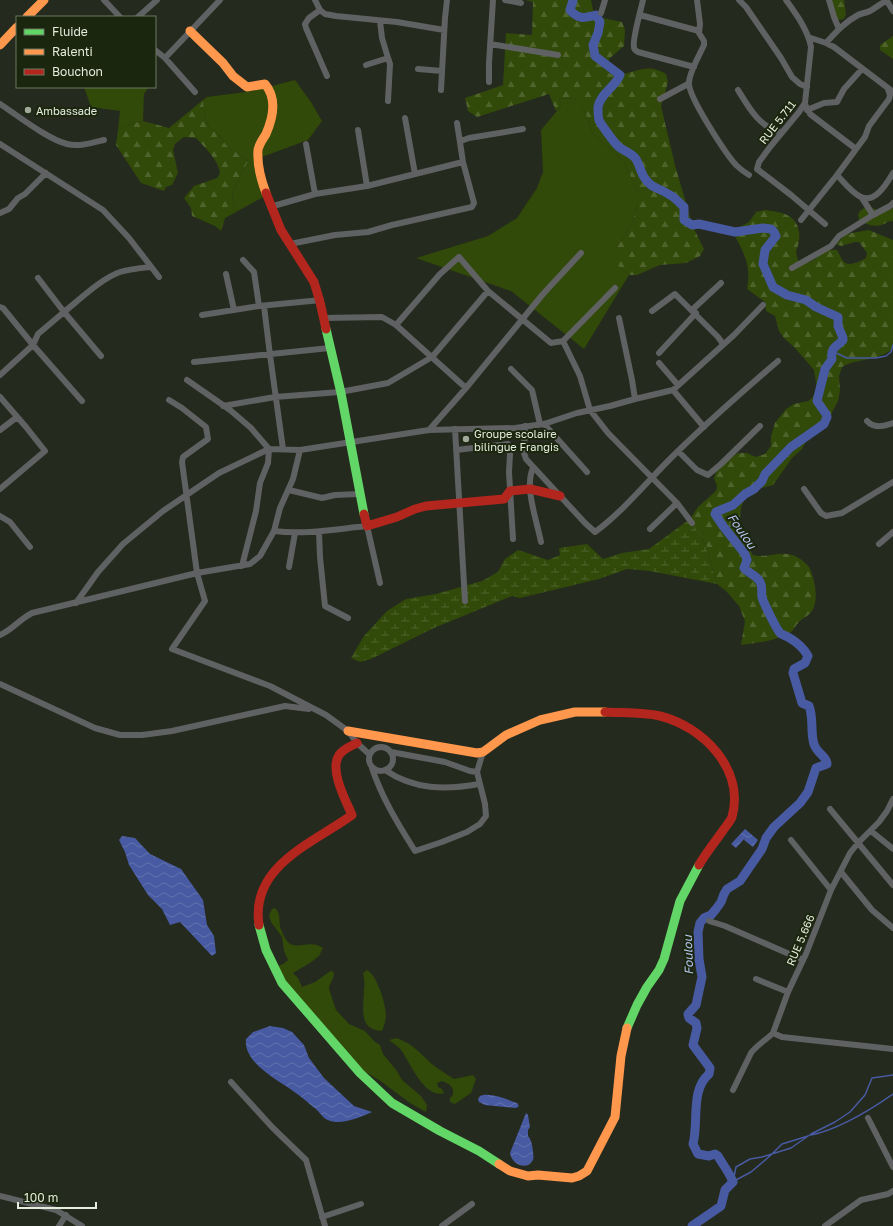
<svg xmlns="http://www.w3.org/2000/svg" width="893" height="1226" font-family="'Golos Text',sans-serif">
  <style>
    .grass { fill: #314909 }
    .forest { fill: url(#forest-firs) }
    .wetland { fill: url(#wetland-marsh) }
    .water { fill: url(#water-waves) }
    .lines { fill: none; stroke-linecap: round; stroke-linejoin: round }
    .stream { stroke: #485aa2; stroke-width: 1.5 }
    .river { stroke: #485aa2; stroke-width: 9 }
    .street { stroke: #5f6163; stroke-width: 6 }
    .fast { stroke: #63d668; stroke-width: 9 }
    .slow { stroke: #ff974d; stroke-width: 9 }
    .jam { stroke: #b3261e; stroke-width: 9 }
    .poi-dot { fill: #a1a99a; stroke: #1b260e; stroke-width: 1.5 }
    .labels { text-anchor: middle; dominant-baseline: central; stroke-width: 4; stroke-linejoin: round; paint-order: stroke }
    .poi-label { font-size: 11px; fill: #e5edde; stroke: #1b260e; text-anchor: start }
    .street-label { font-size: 11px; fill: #e5edde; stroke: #1b260e }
    .water-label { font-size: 12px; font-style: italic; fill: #b8c6f2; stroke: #1b260e }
  </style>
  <defs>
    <pattern id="forest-firs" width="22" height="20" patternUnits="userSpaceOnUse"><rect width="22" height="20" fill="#314909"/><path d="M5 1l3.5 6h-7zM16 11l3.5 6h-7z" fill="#4f642c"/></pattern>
    <pattern id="wetland-marsh" width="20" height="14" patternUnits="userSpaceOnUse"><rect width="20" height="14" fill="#314909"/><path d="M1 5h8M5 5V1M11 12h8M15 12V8" fill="none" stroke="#4f642c"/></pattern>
    <pattern id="water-waves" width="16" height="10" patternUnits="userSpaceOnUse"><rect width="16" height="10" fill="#485aa2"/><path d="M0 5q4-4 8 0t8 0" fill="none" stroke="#6272ae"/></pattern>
  </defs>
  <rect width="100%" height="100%" fill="#242a1d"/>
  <path class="grass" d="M295 80 311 102 322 121 308 140 262 157 265 196 236 212 232 197 233 191 248 161 227 146 219 136 209 127 205 117 203 100 207 97 253 91Z
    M84 87H149L144 94 143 121 134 123 118 130 120 111 91 107Z
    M559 98 575 99 585 112 593 134 624 161 638 194V203L631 226 616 248 622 270 629 275 584 349 511 291 416 258 488 236 517 218 537 188 543 172 541 130 561 106Z
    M275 908C281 914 279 920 280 926 281 931 286 941 289 943 298 950 311 939 323 948L319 956 310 963 293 973 298 978 302 987 315 982 329 972 332 971 334 973C334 979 329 984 329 989L336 1010 349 1024 365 1031 374 1041 380 1045 383 1054 397 1071 402 1080 421 1096 427 1105 426 1112 410 1103 379 1080 362 1070 292 992 278 966 283 964 288 960 284 951 282 937 271 922 269 915 272 909Z
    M367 970C377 975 386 1004 386 1016 386 1020 384 1026 382 1031 357 1030 364 1006 364 989 365 983 364 978 363 973Z
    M397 1038C414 1045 419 1052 433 1065 439 1070 447 1074 454 1079L473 1075 476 1079 471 1093 455 1104 450 1102V1098L453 1095C454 1086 449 1084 442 1081L437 1083 438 1087 442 1089 444 1093C424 1099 410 1062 401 1050 398 1046 393 1043 389 1040Z"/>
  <path class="forest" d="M525 0H591L593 10 598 17 622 22 625 30 624 46 610 58 606 66 609 73C630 80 642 59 666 74L668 82 661 106 675 165 693 227 704 249 700 256 686 263 660 265 637 275H629L622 270 617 264 616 248 631 226 638 203V194L624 161 593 134 585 112 575 99 559 98 561 106 556 111 549 94 477 117 468 111 465 98 503 85 506 33 532 35 533 2Z
    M831 0H844L846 14 844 19 839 20 836 17Z
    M893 36V59L880 50V45Z
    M203 100 205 117 209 127 219 136 227 146 248 161 233 191 232 197 236 212 225 218 221 231 215 226 192 216 191 208 184 198 194 186 217 178 220 173C218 159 205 148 196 138L184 137 175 144 173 150 178 173 172 185 166 187 164 191 141 183 116 145 118 130 134 123 143 121 169 128Z
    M864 208C877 207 880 214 893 208V221C889 221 887 222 884 224 875 228 867 225 859 220L858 215 860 211Z
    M765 210C777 212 791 212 797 225 799 230 800 236 799 241 797 252 794 250 799 262 816 267 818 248 837 250 839 253 841 259 844 262 849 267 861 261 866 258L867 253 859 242H855L841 246 836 244 846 234 869 230 893 240V348C879 362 856 358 842 367L839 376 840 391 838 401 828 420 822 426 813 429 802 449 792 458 773 485C766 487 752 490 747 496 738 505 739 528 743 539 745 545 750 549 753 555 767 559 783 549 797 557 801 559 807 564 809 567 815 578 819 601 812 611 809 616 802 618 798 623 795 626 793 632 788 634 775 641 755 643 741 645L745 621 739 606 726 591 717 584 706 545 690 519 698 507 716 491 717 486 714 478 718 467 738 453H747L756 457 765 454 771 446V436L775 423 786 409 794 404 808 401 812 398 817 389 814 370 795 348 784 338 779 331 775 316 766 311 765 302 747 289C752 262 742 250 730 227L736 229 749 222 756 212Z"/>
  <path class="wetland" d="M690 519 706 545 717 584 650 571 627 569 599 579 520 598 512 596 434 628 371 659 360 662 351 658 364 636 387 611 406 599 436 594 482 581 498 572 505 559 518 550 548 560 560 555 559 548 587 544 603 559 622 553 649 549Z"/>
  <path class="water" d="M745 829 758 840 753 847 744 840 745 838 736 848 731 844Z
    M122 836 135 838 150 854 181 869 203 900 207 925 214 936 216 953 212 956 180 922 170 925 162 909 148 895 129 865 125 852 119 840Z
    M270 1026 283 1028 292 1032 304 1045 309 1058 324 1078 354 1106 372 1112C361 1117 340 1126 328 1120 324 1119 320 1113 317 1110 311 1105 306 1101 300 1096 283 1082 243 1065 246 1039L253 1032Z
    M483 1095C495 1094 506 1099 517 1103L519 1106 516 1108 485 1105 479 1102 478 1099 480 1096Z
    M526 1113 528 1115 530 1127 528 1130V1136C532 1141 532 1145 533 1151 533 1154 534 1158 533 1160 527 1171 512 1165 510 1153Z"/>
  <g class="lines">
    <path class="stream" d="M831 355 836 353 847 358H876L886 356 891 352 893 345
      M811 1135C839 1129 870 1110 893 1094
      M734 1181 751 1172 771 1155 782 1144 808 1136
      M733 1182 736 1167 750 1159 762 1157 791 1148 811 1134 835 1122 850 1112 865 1095 872 1078 893 1075"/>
    <path class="river" d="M573 0 570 10C579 20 584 18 596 15L600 22 598 33 593 45 595 56 620 75C615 87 600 94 598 107 598 111 598 117 599 120 600 123 615 144 619 147 624 151 632 153 636 159 642 169 640 176 651 185 657 189 664 191 670 195 676 198 679 203 684 207V220L692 225 699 224 735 232 763 228 771 229 774 232 776 236 765 250 763 264 773 287 787 295 806 300 816 307 838 317V326L843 338V340C836 347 830 348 832 359L825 369 817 401 826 414 827 417 824 424 791 447 765 474 762 481 754 489 745 494 733 505 716 512 715 514 723 526 745 554 747 560 744 568C749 574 757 575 760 582 763 587 761 592 762 597 763 602 777 630 780 633 782 635 786 636 788 637 797 642 803 647 808 656L805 663 794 669 793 673 802 703 809 706C814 718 810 732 814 744 817 754 827 756 827 764L816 768 808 792 800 803 774 827 766 838 762 849 740 881 727 889 724 894 721 902 716 909 711 915 704 918 700 923 698 932 699 959 702 977 696 1005 688 1014 689 1018 696 1023 697 1028 693 1045 710 1068 709 1074C690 1090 699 1122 693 1144L698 1154 709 1156 715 1154 718 1156C723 1165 729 1172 733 1182L725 1190 721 1206 692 1226"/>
    <path class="street" d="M104 0 120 17
      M315 0 320 10 325 14 336 16 397 22 444 30
      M505 0 521 3
      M643 0C641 9 632 40 634 47 634 50 635 50 638 52L694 67
      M697 0 700 24 699 33 704 41V45C699 56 690 71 689 82 687 95 726 154 736 165 740 169 744 172 749 175
      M739 0 746 7 781 58 792 77 800 84 807 87
      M786 0C796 14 808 30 811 47L805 103 799 112 770 147 759 162 757 169 791 195 825 224
      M829 0 834 17 839 29
      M320 10 309 18 305 24 306 28 327 76
      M601 13 605 0
      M640 15 699 31
      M138 17 157 0
      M808 37 826 43 834 47 892 91
      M826 43C836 32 845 22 858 15 862 13 866 13 870 11 876 8 880 3 887 1L893 11
      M490 44 558 55
      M155 50 165 58 195 92
      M165 58 220 0
      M388 58 390 64 388 101
      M366 65 388 58 382 38 380 21
      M418 69 442 71
      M489 82V63L493 0
      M441 90 445 18 447 0
      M738 90C749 108 760 128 781 132
      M660 99 688 84
      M0 104C17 115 47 139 67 144 78 147 92 143 104 140
      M806 106 810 114 856 149
      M807 110 824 103 837 102 844 89 862 69
      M405 118 415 174
      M358 130 367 186
      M461 141 469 138 523 129
      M0 144 103 210 129 238 159 277
      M306 144 315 194
      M837 175C844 182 852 193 861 197 875 204 887 183 893 173
      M862 198 873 215
      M270 207 315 194 367 186 463 162
      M0 213 9 209 18 198 25 194 46 173
      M801 220 837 175 865 137 869 126 889 99 890 95 888 89
      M290 244 335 235 368 232 392 225 472 207 474 203 463 162 457 123
      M243 260 254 272 259 306
      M792 268 831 246 839 236 873 215 890 206 893 203
      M226 274 234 310
      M615 288 563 341 580 376 590 410 608 433 677 503 650 529
      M264 306 270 355 283 449
      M0 307 3 308 33 345 82 401
      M692 310 721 283
      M652 311 675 294 718 337 723 344
      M202 315 259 306 321 300
      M324 318 382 317 396 325 466 388
      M619 318 632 380 635 399
      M396 325 440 274 459 257 488 291 551 343 563 341
      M659 353 696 313
      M101 356 64 312C79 300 102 278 120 272 130 269 141 268 151 267
      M194 362 330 348
      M659 363 678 385
      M511 369 532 390 540 424
      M0 375 33 345 38 334 64 312 38 278
      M187 380 230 410 251 428 269 449 300 450 429 430 515 428 544 424 577 413 610 406 635 399 673 390 734 335 763 305
      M673 390 704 427
      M0 397 26 427 45 451 0 489
      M169 400 182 408 206 427 208 439 183 457 182 462 197 573 250 564 260 556 274 531C305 535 336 529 367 526L380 583
      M223 406 275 397 340 392 388 383 432 357 488 291
      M867 421C874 429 884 426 893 423
      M544 424 587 472
      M525 426 524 453 526 459 585 523 595 532C625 510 649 479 676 453 709 421 743 391 778 361
      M455 429 465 601
      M0 430 17 417
      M429 430 466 388 543 294 581 253
      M456 450 508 444 510 454 509 472 513 539
      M678 451 697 470 708 475 721 464 760 426
      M533 468C524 487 537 521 541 542
      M804 489 821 513 826 516 842 513 893 482
      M289 490 322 498 335 495 360 494
      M677 503 692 523
      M0 516 10 522 30 547
      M274 531 280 508 293 479 300 450
      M319 532 320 557 325 606 348 618
      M879 544 893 532
      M242 566 256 511 260 483 268 463 269 449
      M289 567 295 533
      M76 603 98 572 123 544 163 511 219 473 269 449
      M0 635C12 630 20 619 32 613L197 573 205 601 172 649 270 686 326 715 348 731 357 743 369 754
      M0 684 95 728 120 735H142L172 731 285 706 309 709
      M369 759a12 12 0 1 1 24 0a12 12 0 1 1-24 0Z
      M391 752 445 762 470 771 477 772
      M372 768C382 798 398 824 415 851L442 842 467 832 480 824 486 816 485 804 477 772 483 752
      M385 770C414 790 446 790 479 784
      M830 809 893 885
      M871 831 893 849
      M791 840 831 890
      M841 872 872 910 893 928
      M709 921 725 926 803 960
      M756 979 788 992
      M773 1033 782 1037 893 1049
      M231 1082 272 1127 306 1160 325 1226
      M733 1090 751 1053C757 1045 766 1040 773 1033L788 992 806 954 831 890 850 853 858 843 879 822 887 811 893 799
      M868 1118 893 1167
      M0 1196 56 1210 82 1226
      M322 1217 361 1204
      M59 1226 66 1215
      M442 1226 472 1204
      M825 1226 861 1200 888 1194 893 1191"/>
    <path class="fast" d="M326 329 341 393 364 514
      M259 925 266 950 282 983 360 1073 392 1103 440 1131 479 1151 499 1164
      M627 1028 637 1005 647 987 659 970 664 959 680 901 699 865"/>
    <path class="slow" d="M27 17 44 0
      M190 31 223 63 233 76 247 87 265 84C277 98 273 118 266 134 263 139 259 144 258 150 257 164 261 180 266 193
      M0 45 17 27
      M348 731 477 753 483 752 506 735 540 720 575 712H605
      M499 1164 510 1171 528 1176 538 1175 572 1178 579 1176 587 1171 615 1117 621 1056 627 1028"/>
    <path class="jam" d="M266 193 281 230 314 282 320 302 326 329
      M364 514 367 526 397 517 415 509 426 506 504 499 510 491 530 489 560 496
      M605 712C624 713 643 712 660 716 704 727 745 770 732 817 730 822 725 827 722 832 714 843 706 853 699 865
      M259 925C250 866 313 843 352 815 346 801 329 770 339 755 343 749 351 746 357 743"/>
  </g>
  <g class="poi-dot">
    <circle cx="28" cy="110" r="4"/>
    <circle cx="466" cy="439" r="4"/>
  </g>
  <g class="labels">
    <g class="poi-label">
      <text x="36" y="110">Ambassade</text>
      <text x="474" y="433">Groupe scolaire<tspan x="474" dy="13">bilingue Frangis</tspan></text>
    </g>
    <g class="street-label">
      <text transform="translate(777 122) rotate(-52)">RUE 5.711</text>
      <text transform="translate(800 940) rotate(-67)">RUE 5.666</text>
    </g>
    <g class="water-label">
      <text transform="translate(742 531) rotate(55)">Foulou</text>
      <text transform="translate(688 955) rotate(-92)">Foulou</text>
    </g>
  </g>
  <rect x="16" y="16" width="140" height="72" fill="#1b260e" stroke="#6c7661"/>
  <rect x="24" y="29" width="20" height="6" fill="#63d668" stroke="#6c7661"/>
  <text x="52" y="36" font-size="12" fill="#e5edde">Fluide</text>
  <rect x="24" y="49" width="20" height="6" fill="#ff974d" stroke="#6c7661"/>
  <text x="52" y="56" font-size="12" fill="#e5edde">Ralenti</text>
  <rect x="24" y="69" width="20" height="6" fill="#b3261e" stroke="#6c7661"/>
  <text x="52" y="76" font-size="12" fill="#e5edde">Bouchon</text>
  <path d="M18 1202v6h78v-6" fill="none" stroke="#e5edde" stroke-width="2"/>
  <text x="24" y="1202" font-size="12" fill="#e5edde" stroke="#1b260e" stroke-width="3" paint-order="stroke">100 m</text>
</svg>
